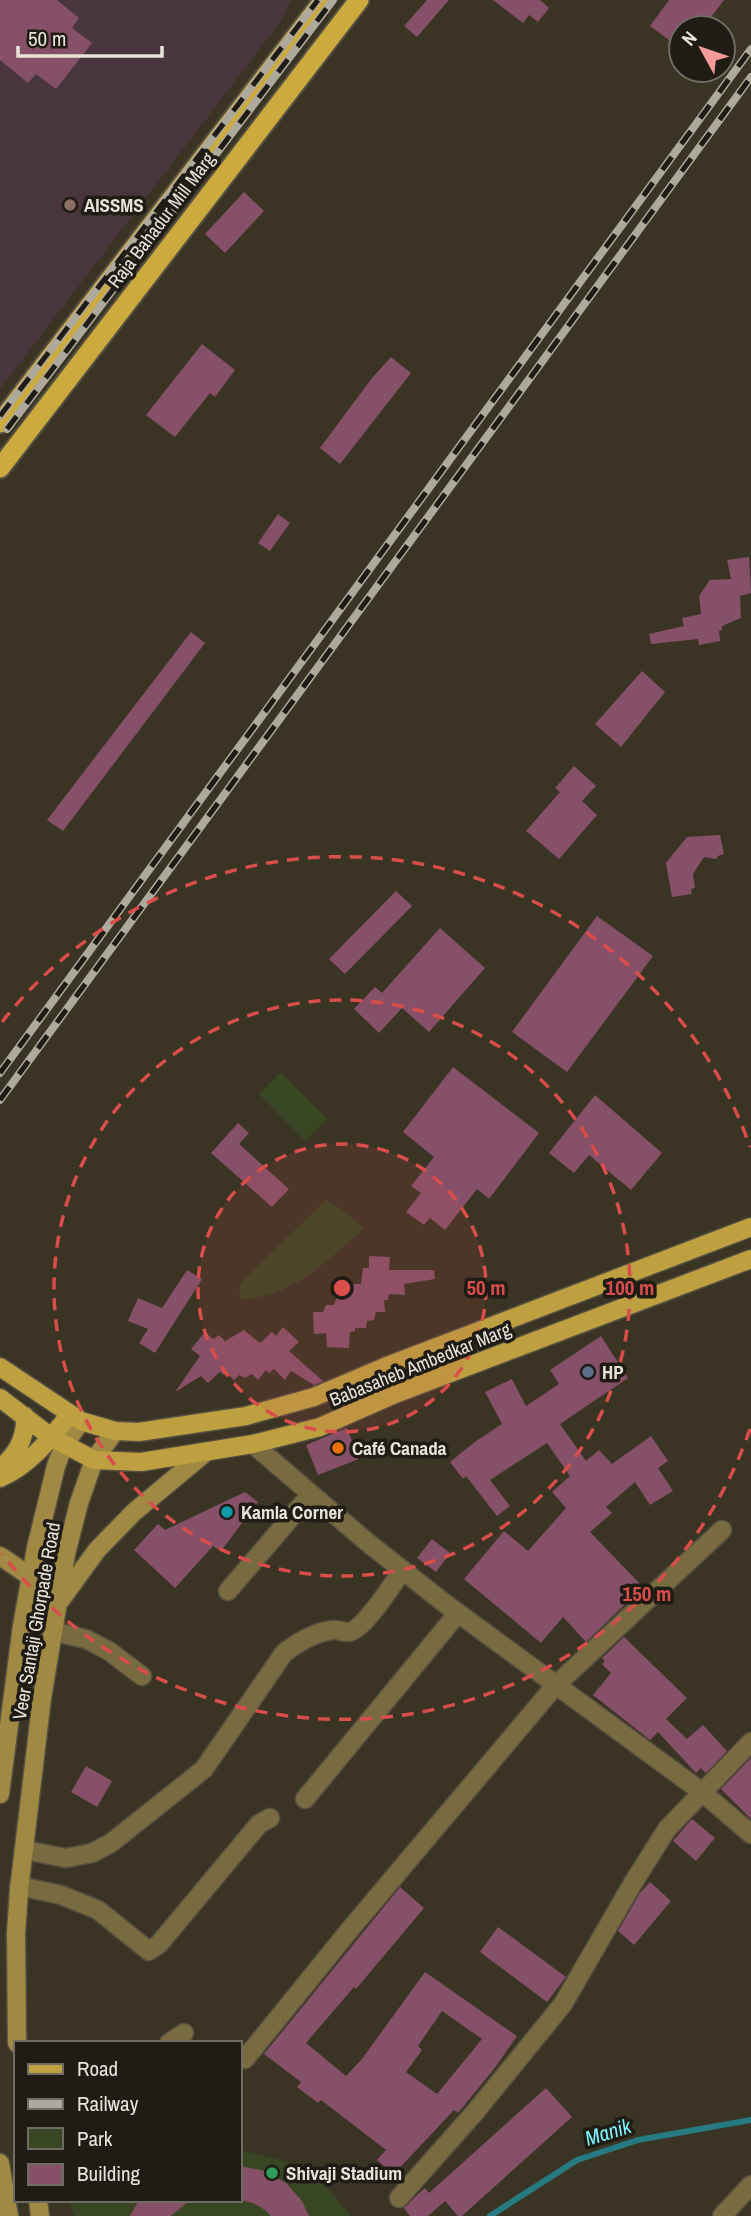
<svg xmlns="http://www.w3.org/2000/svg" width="751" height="2216" font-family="'Archivo Narrow',sans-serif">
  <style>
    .education { fill: #49363d }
    .green { fill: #384623 }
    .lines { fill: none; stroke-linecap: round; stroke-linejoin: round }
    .stream { stroke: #257b80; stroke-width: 6 }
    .building { fill: #865068; fill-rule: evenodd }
    .minor-casing { stroke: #565041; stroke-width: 21 }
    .secondary-casing { stroke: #565041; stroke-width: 21 }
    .primary-casing { stroke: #565041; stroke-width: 21 }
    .trunk-casing { stroke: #565041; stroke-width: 23 }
    .minor { stroke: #796b40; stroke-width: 18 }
    .secondary { stroke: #a08942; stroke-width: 18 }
    .primary { stroke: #bea040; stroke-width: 18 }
    .trunk { stroke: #ccaa3e; stroke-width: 19 }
    .rail-casing { stroke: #aea99d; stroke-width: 8 }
    .rail { stroke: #1e1c15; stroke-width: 5; stroke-dasharray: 16; stroke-linecap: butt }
    .ring { fill: none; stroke: #d94d4b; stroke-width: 3.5; stroke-dasharray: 12 9 }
    .education-dot { fill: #8d6e63; stroke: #1e1c15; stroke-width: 2.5 }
    .service-dot { fill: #5c6f8a; stroke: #1e1c15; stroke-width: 2.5 }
    .food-dot { fill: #e8710a; stroke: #1e1c15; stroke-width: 2.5 }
    .culture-dot { fill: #0f9aa8; stroke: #1e1c15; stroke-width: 2.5 }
    .leisure-dot { fill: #2e9e5b; stroke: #1e1c15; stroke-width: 2.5 }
    .labels { text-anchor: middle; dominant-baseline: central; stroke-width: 7; stroke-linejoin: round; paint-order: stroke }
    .poi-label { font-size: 19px; font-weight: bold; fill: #e7e3d9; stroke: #1e1c15; text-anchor: start }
    .street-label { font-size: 19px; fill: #e7e3d9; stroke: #1e1c15 }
    .water-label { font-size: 21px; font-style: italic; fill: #7cf5fc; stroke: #1e1c15 }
    .centre { fill: #d94d4b; stroke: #1e1c15; stroke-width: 3.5 }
    .ring-label { font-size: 21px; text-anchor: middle; font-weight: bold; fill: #d94d4b; stroke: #1e1c15; stroke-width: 7; stroke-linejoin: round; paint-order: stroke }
  </style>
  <rect width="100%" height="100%" fill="#3a3424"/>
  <path class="education" d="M0 0H291L281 21 0 389Z"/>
  <path class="green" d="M281 1072 327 1119 305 1141 259 1094Z
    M326 1200 344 1211 364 1228C330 1259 290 1299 241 1299L239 1289 242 1281Z
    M240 2150 285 2161 325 2185 351 2216H74L69 2200H240Z"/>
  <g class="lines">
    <path class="stream" d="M490 2216 577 2160 638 2140 751 2120"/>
  </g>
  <path class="building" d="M0 0H57L79 18 72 28 92 43 56 89 36 74 28 83 0 60Z
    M427 0H449L417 37 404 26Z
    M493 0H540L549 8 538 22 529 15 523 23Z
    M669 0H724L703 28H681V49L650 26Z
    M244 192 264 211 225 253 205 234Z
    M202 344 235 370 215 397 210 393 175 437 146 415Z
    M391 357 411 373 340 464 320 448 372 378Z
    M278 514 290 523 270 551 258 543Z
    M749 557 751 593 740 596 741 618 722 626V630L719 631 720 641 699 645 698 639 651 644 649 634 684 626 682 618 701 614 699 596 710 580 731 579 727 560Z
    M191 632 205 643 63 831 47 820Z
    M642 671 665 692 621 747 595 724Z
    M574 766 596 786 582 801 597 815 559 859 526 831 560 792 555 788Z
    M720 835 724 854 718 856 716 859 704 857 693 874 695 888 691 889 692 894 672 897 666 863 687 837Z
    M396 891 412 906 345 974 329 959Z
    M597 916 653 956 567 1072 512 1032Z
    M440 928 485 968 429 1032 402 1008 379 1033 354 1009 375 987 382 993Z
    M453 1067 539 1133 489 1199 477 1189 445 1230 430 1218 424 1225 406 1212 421 1193 411 1186 434 1157 403 1132Z
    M595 1095 662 1153 631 1190 589 1155 574 1173 549 1153Z
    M238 1123 249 1133 239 1144 289 1189 272 1207 211 1153Z
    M369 1256 390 1257 389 1270H434L435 1279 404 1284 405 1295 389 1294 388 1300H384L385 1312H376L374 1320 367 1321 366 1328H355V1331L350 1332 349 1348 327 1347 326 1333 314 1334 313 1312H323L326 1305H334L341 1284H361L363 1268H369Z
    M187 1270 202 1279 155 1353 139 1343 148 1329 128 1321 138 1298 162 1308Z
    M283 1327 299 1342 289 1351 323 1381 314 1385 291 1371 285 1380 274 1369 269 1373 266 1370 258 1380 252 1374 245 1378 239 1375 234 1380 226 1372 224 1375 220 1372 208 1383 201 1376 175 1392 200 1356 191 1349 205 1332 213 1339 219 1335 225 1341 244 1330 260 1343 272 1332 276 1336Z
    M601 1336 628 1378 560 1424 586 1461 599 1450 612 1464 651 1436 668 1461 658 1468 673 1491 650 1505 635 1482 606 1507 612 1513 590 1532 643 1587 586 1642 563 1617 541 1643 464 1579 504 1531 528 1551 566 1508 552 1492 570 1476 547 1443 490 1480 510 1506 497 1516 466 1476 463 1479 450 1462 476 1441 502 1424 485 1392 512 1379 526 1406 559 1384 550 1370Z
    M347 1428 359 1459 318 1475 306 1445Z
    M245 1492 258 1502 221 1551 213 1546 175 1588 134 1550 158 1524 165 1530Z
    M432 1539 450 1553 436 1572 417 1558Z
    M624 1637 687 1698 666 1719 687 1739 703 1725 727 1751 706 1773 701 1768 696 1773 658 1732 650 1740 593 1695 611 1673 602 1664 605 1661 602 1658Z
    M751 1758V1819L721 1789Z
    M86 1766 112 1781 97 1807 71 1792Z
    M692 1819 715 1838 696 1861 673 1841Z
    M650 1882 671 1901 634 1945 618 1931 640 1893Z
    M400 1887 424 1908 356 1989 354 1987 306 2043 346 2076 362 2059 425 1972 517 2036 494 2069 458 2113 454 2110 393 2175 377 2160 386 2150 321 2100 318 2103 297 2087 301 2082 264 2054ZM442 2011 482 2039 437 2094 406 2072 422 2050 418 2046Z
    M498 1927 566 1977 547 2002 480 1952Z
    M546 2088 572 2117 462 2216H458L445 2201 428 2216H410L404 2208 419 2193 425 2188 429 2193Z
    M240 2166 265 2171 286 2183 302 2201 309 2216H271L265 2210 253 2203 240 2200Z
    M139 2200H190L171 2216H130Z"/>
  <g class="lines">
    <defs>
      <path id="minor" d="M253 1444 367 1542 443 1602 702 1792 751 1834
        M228 1591 311 1494
        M51 1631 86 1639 109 1651 142 1676
        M305 1799 458 1613
        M24 1850 66 1858 92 1853 111 1843 204 1769 284 1653C297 1643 315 1632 333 1630 338 1629 344 1633 349 1632 365 1629 392 1584 403 1570
        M19 1886 61 1895 98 1910 149 1951 159 1944 259 1824 270 1818
        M169 2043 184 2033
        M245 2059 352 1927 555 1686 722 1530
        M399 2198 476 2111 563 2004 633 1883 667 1829 751 1742
        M722 2216 751 2185"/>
      <path id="secondary" d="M0 1556 31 1577
        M60 1601 97 1550 134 1512 206 1452
        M0 1794 22 1626 36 1548 56 1466 64 1445 81 1421
        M17 2043 16 1933 19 1890 42 1698 66 1554 79 1503 94 1460 115 1431
        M0 2163 9 2216
        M38 2200 40 2216"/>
      <path id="primary" d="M0 1367 81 1421 115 1431 139 1432 246 1416 314 1397 387 1366 751 1227
        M0 1398 51 1437 94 1460 141 1462 253 1444 320 1427 395 1394 751 1259
        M0 1469C16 1454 26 1440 25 1416
        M0 1478C30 1465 50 1439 70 1414"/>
      <path id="trunk" d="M0 423 324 0
        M0 468 359 0"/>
    </defs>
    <use href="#minor" class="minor-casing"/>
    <use href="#secondary" class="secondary-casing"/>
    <use href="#primary" class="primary-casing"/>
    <use href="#trunk" class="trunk-casing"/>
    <use href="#minor" class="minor"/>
    <use href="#secondary" class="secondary"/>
    <use href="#primary" class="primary"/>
    <use href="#trunk" class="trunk"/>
    <defs>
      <path id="rail" d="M0 416 318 0
        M7 429 333 0
        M0 1073 751 49
        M0 1100 751 77"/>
    </defs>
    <use href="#rail" class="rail-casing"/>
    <use href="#rail" class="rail"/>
  </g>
  <circle cx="342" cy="1288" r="144" fill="#d94d4b" fill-opacity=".12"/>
  <g class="ring">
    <circle cx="342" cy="1288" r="144"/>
    <circle cx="342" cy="1288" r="288"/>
    <path d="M750 1429A432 432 0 0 1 2 1554M2 1022A432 432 0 0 1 750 1147"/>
  </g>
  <circle class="education-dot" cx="70" cy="205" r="7"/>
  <circle class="service-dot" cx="588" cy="1372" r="7"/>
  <circle class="food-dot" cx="338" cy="1448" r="7"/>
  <circle class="culture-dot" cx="227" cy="1512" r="7"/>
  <circle class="leisure-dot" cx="272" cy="2173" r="7"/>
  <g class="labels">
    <g class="poi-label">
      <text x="84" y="205">AISSMS</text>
      <text x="602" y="1372">HP</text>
      <text x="352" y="1448">Café Canada</text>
      <text x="241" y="1512">Kamla Corner</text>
      <text x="286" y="2173">Shivaji Stadium</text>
    </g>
    <g class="street-label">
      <text transform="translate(161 220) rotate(-53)">Raja Bahadur Mill Marg</text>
      <text transform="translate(420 1364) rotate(-22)">Babasaheb Ambedkar Marg</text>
      <text transform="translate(36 1621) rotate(-80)">Veer Santaji Ghorpade Road</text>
    </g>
    <g class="water-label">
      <text transform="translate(608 2132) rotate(-17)">Manik</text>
    </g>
  </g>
  <circle cx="342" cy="1288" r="10" class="centre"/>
  <g class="ring-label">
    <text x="486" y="1295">50 m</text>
    <text x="630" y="1295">100 m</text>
    <text x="647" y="1601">150 m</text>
  </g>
  <rect x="14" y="2041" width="228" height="161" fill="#1e1c15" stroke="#6e6c63" stroke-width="2"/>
  <rect x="28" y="2064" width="35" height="10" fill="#bea040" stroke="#6e6c63" stroke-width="2"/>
  <text x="77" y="2076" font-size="21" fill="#e7e3d9">Road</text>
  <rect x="28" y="2099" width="35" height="10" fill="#aea99d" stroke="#6e6c63" stroke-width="2"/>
  <text x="77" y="2111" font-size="21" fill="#e7e3d9">Railway</text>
  <rect x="28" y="2128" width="35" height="21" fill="#384623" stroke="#6e6c63" stroke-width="2"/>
  <text x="77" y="2146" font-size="21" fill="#e7e3d9">Park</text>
  <rect x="28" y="2164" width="35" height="21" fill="#865068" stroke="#6e6c63" stroke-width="2"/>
  <text x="77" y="2181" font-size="21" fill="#e7e3d9">Building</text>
  <g transform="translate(702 49) rotate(310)"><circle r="33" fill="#1e1c15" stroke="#6e6c63" stroke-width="2"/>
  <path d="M0-5L12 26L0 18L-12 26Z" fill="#f59b97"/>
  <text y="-10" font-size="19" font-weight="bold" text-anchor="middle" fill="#e7e3d9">N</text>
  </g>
  <path d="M18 46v10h144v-10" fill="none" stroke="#e7e3d9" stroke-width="3.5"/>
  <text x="28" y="46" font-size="21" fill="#e7e3d9" stroke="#1e1c15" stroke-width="5" paint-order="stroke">50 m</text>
</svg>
